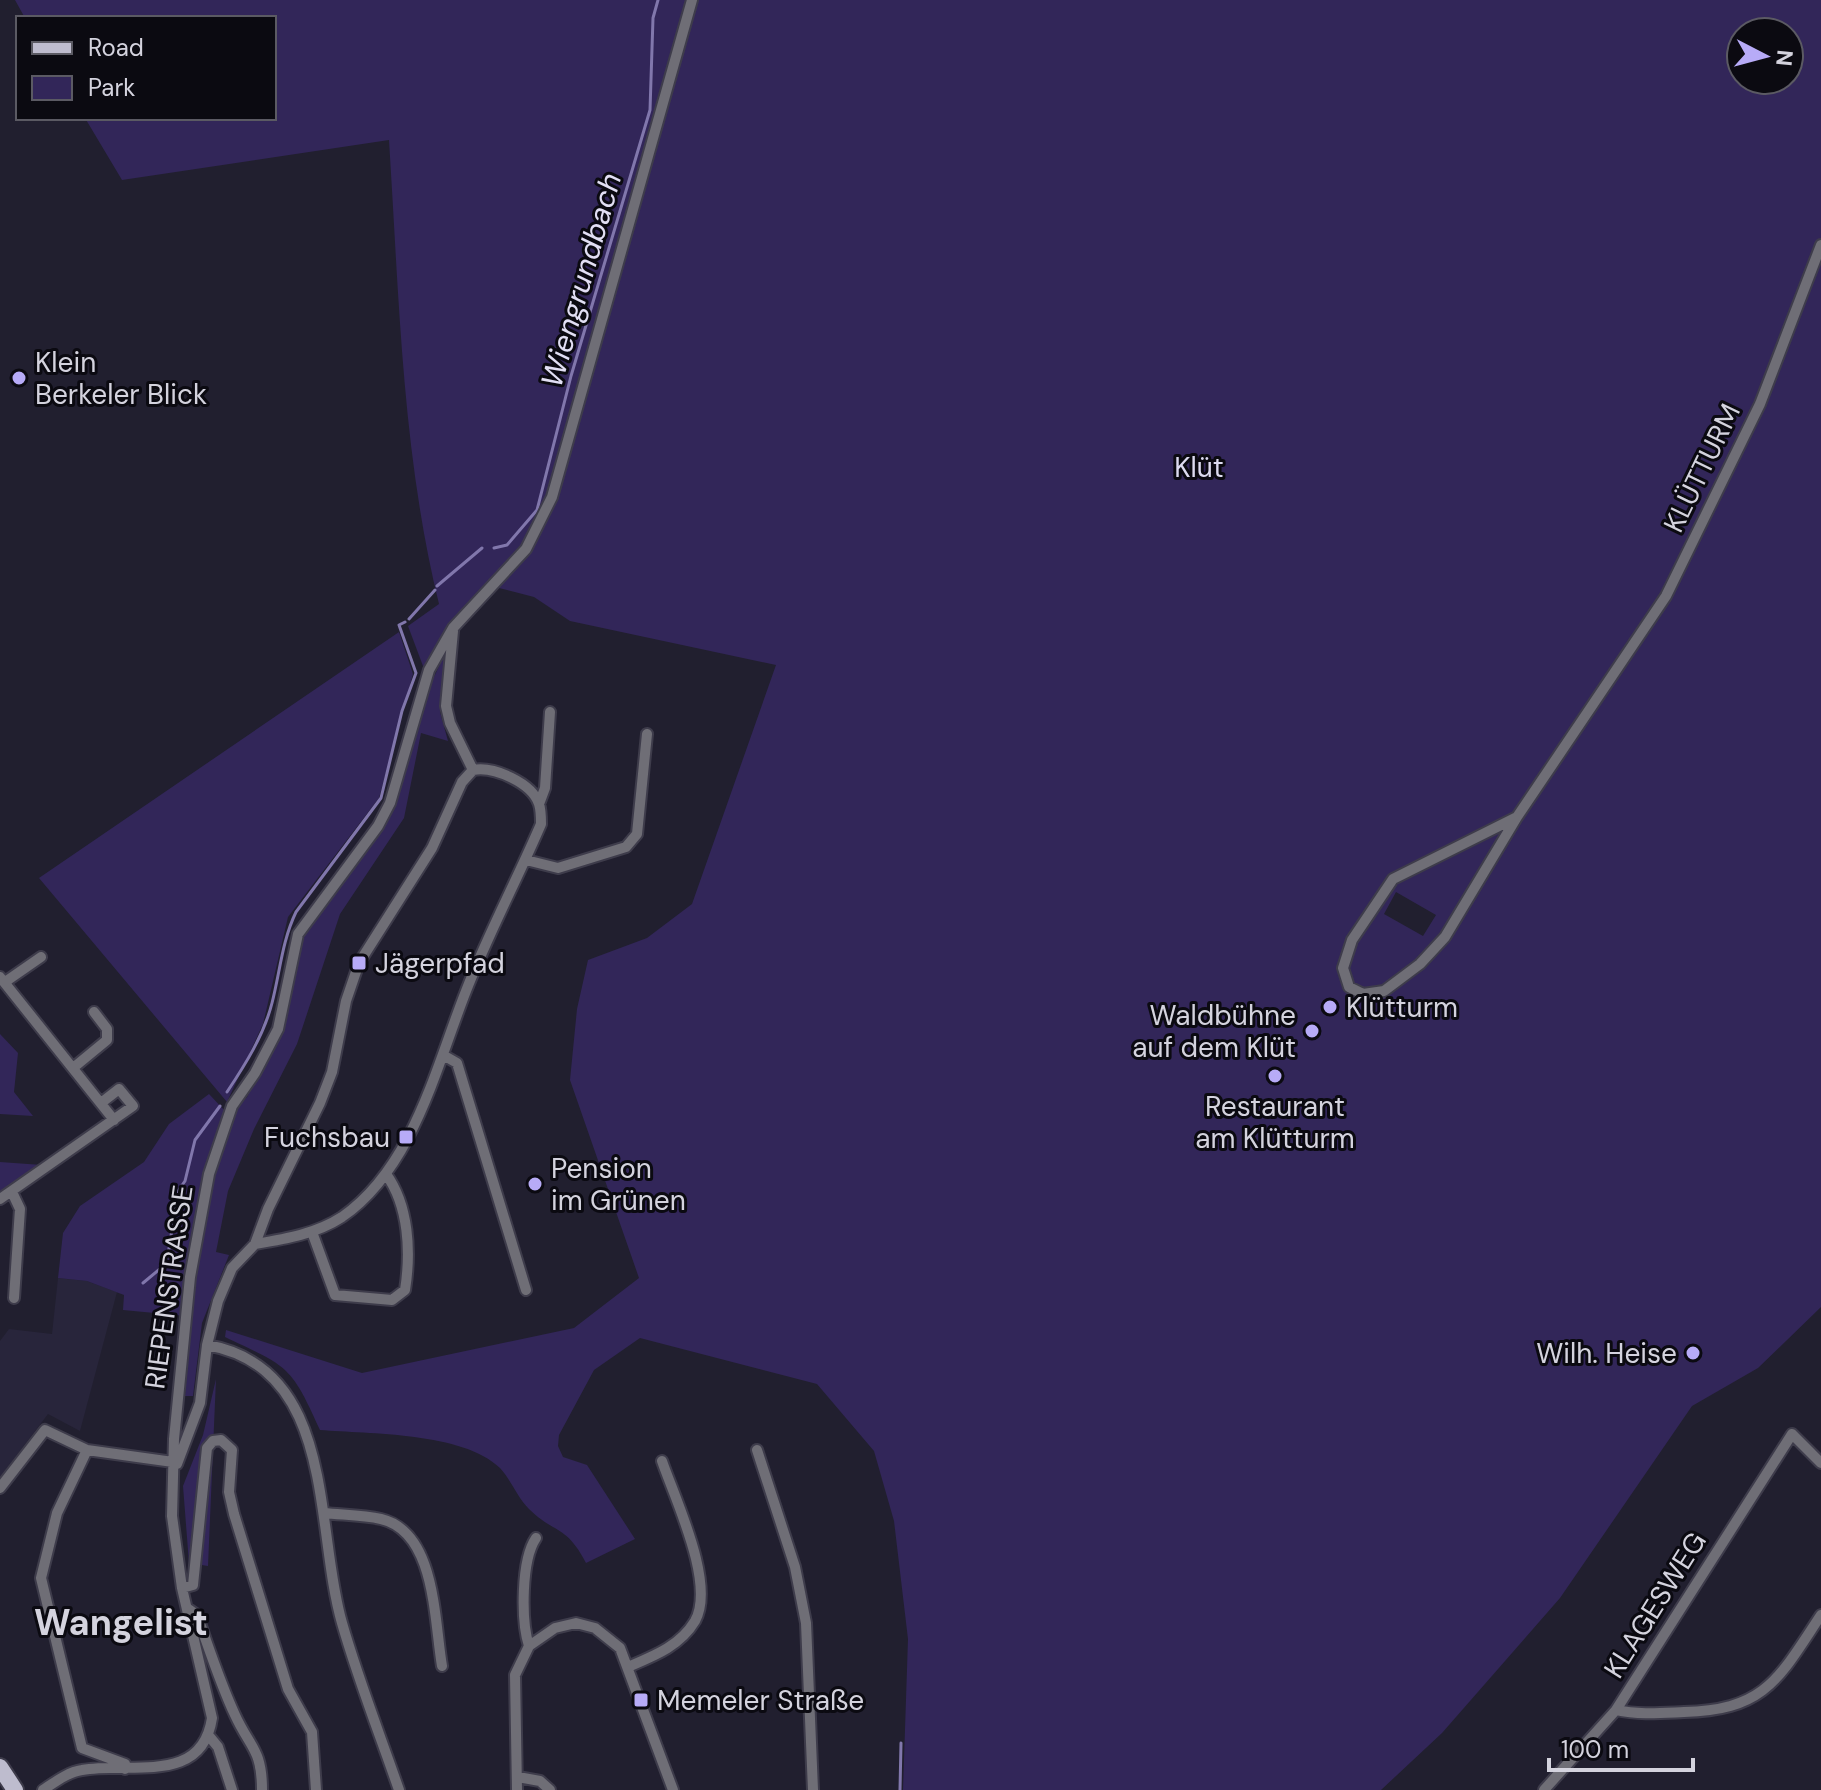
<svg xmlns="http://www.w3.org/2000/svg" width="1821" height="1790" font-family="'DM Sans',sans-serif">
  <style>
    .built { fill: #28253b }
    .green { fill: #322659; fill-rule: evenodd }
    .lines { fill: none; stroke-linecap: round; stroke-linejoin: round }
    .stream { stroke: #8177ac; stroke-width: 3 }
    .minor-casing { stroke: #3e3c4b; stroke-width: 14 }
    .primary-casing { stroke: #3e3c4b; stroke-width: 20 }
    .minor { stroke: #6f6e76; stroke-width: 10 }
    .primary { stroke: #bebcce; stroke-width: 16 }
    .poi-dot { fill: #b7abf7; stroke: #0b0a11; stroke-width: 3 }
    .labels { text-anchor: middle; dominant-baseline: central; stroke-width: 6; stroke-linejoin: round; paint-order: stroke }
    .poi-label { font-size: 28px; fill: #d4d3de; stroke: #0b0a11; text-anchor: start }
    .park-label { font-size: 28px; fill: #dddbf0; stroke: #0b0a11 }
    .street-label { font-size: 28px; fill: #d4d3de; stroke: #0b0a11 }
    .water-label { font-size: 30px; font-style: italic; fill: #e2dff4; stroke: #0b0a11 }
    .district-label { font-size: 36px; font-weight: bold; fill: #d4d3de; stroke: #0b0a11 }
  </style>
  <rect width="100%" height="100%" fill="#211f2f"/>
  <path class="built" d="M58 1278 87 1281 117 1292 80 1431 48 1414 0 1477V1341L9 1329 52 1334Z"/>
  <path class="green" d="M15 0H1821V1307L1758 1368 1692 1406 1560 1598 1442 1733 1381 1790H903L908 1639 894 1521 874 1451 817 1384 640 1338 594 1370 559 1435 558 1446 563 1457 587 1465 635 1539 586 1563C566 1524 554 1534 529 1509 517 1497 511 1480 500 1468 463 1432 369 1434 320 1430 291 1365 288 1367 225 1337L226 1330 362 1373 574 1328 639 1278 570 1080 577 1009 588 960 647 938 692 904 776 665 570 621 534 597 491 586 429 670 423 666 408 626 439 604C402 454 399 295 389 140L122 180 85 118H274V18H25ZM1741 32H1789V80H1741ZM1396 892 1436 915 1423 936 1384 914Z
    M399 632 413 674 379 798 288 917 263 1024 227 1102 39 878Z
    M447 649 440 712 448 741 421 733 404 818 340 914 297 1044 254 1129 228 1191 216 1252 229 1255 202 1323 193 1396H185L200 1232 212 1175 235 1110 247 1097 283 1029 300 941 309 921 382 829 394 808 420 707Z
    M0 1034 18 1053 14 1092 33 1116 0 1114Z
    M209 1094 225 1111 186 1316 123 1310 124 1295 87 1281 58 1278 63 1233 80 1206 144 1162 169 1124Z
    M0 1162 42 1165 0 1193Z
    M216 1379 208 1566 189 1563 183 1486 203 1435Z"/>
  <g class="lines">
    <path class="stream" d="M494 548 507 545 537 510 571 376 650 110 653 18 658 0
      M437 586 482 548
      M409 619 435 590
      M227 1092C245 1065 264 1035 272 1003 280 972 282 941 296 912L381 798 402 711 416 673 399 625 405 622
      M143 1283 161 1268 168 1255 178 1191 185 1181 195 1140 220 1106
      M900 1790 901 1743"/>
    <defs>
      <path id="minor" d="M453 631 446 706 450 723 473 770
        M539 804 545 788 550 712
        M1517 817 1393 879 1352 940 1343 968 1349 987 1363 994 1384 991 1420 964 1445 937 1517 817 1666 596 1760 404 1821 245
        M526 860 558 868 626 847 637 834 647 734
        M0 977 114 1120
        M5 982 41 957
        M443 1055 457 1063 526 1290
        M73 1068 107 1040V1029L94 1012
        M12 1192 20 1209 14 1298
        M0 1199 133 1106 119 1089 101 1103
        M312 1232 335 1295 392 1300 405 1290C411 1252 409 1206 386 1174
        M255 1244C285 1239 316 1234 342 1217 413 1168 436 1067 466 991 488 934 517 880 541 824 541 818 541 810 539 804 532 783 494 766 473 770
        M207 1345C337 1368 314 1527 342 1623 358 1679 380 1735 399 1790
        M87 1450 57 1513 41 1578 82 1748 125 1764V1769
        M757 1450 795 1567 806 1623 813 1790
        M177 1464 200 1403 207 1345 218 1301 232 1268 255 1244 268 1209 320 1103 332 1072 346 1001 359 963 432 848 462 782 473 770
        M0 1488 45 1430 87 1450 173 1462
        M324 1513C343 1515 363 1515 381 1519 436 1532 434 1620 442 1666
        M182 1588 193 1585 207 1448 213 1441 221 1440 232 1450 229 1492 234 1514 288 1689 312 1732 316 1790
        M187 1608 197 1615C209 1648 220 1683 235 1715 250 1748 262 1749 262 1790
        M529 1646C521 1621 521 1560 536 1538
        M630 1666C654 1656 680 1646 695 1621 716 1584 675 1499 662 1461
        M1616 1710C1639 1715 1661 1713 1684 1712 1766 1710 1779 1678 1821 1615
        M209 1736 218 1747 232 1790
        M518 1777 540 1781 550 1790
        M43 1790C55 1782 68 1772 82 1770 130 1761 202 1786 212 1718L182 1588 172 1516 174 1439 190 1277 209 1174 232 1106 255 1073 278 1029 298 934 378 826 390 803 429 670 453 628 526 549 552 497 692 0
        M517 1790 515 1675 529 1646 555 1628 576 1623 595 1628 620 1648 673 1790
        M1544 1790 1616 1710 1792 1434 1821 1463"/>
      <path id="primary" d="M0 1767 15 1790"/>
    </defs>
    <use href="#minor" class="minor-casing"/>
    <use href="#primary" class="primary-casing"/>
    <use href="#minor" class="minor"/>
    <use href="#primary" class="primary"/>
  </g>
  <g class="poi-dot">
    <circle cx="19" cy="378" r="8"/>
    <rect x="351" y="955" width="16" height="16" rx="4"/>
    <circle cx="1330" cy="1007" r="8"/>
    <circle cx="1312" cy="1031" r="8"/>
    <circle cx="1275" cy="1076" r="8"/>
    <rect x="398" y="1129" width="16" height="16" rx="4"/>
    <circle cx="535" cy="1184" r="8"/>
    <circle cx="1693" cy="1353" r="8"/>
    <rect x="633" y="1692" width="16" height="16" rx="4"/>
  </g>
  <g class="labels">
    <g class="poi-label">
      <text x="35" y="362">Klein<tspan x="35" dy="32">Berkeler Blick</tspan></text>
      <text x="375" y="963">Jägerpfad</text>
      <text x="1346" y="1007">Klütturm</text>
      <text x="1296" y="1015" text-anchor="end">Waldbühne<tspan x="1296" dy="32">auf dem Klüt</tspan></text>
      <text x="1275" y="1106" text-anchor="middle">Restaurant<tspan x="1275" dy="32">am Klütturm</tspan></text>
      <text x="390" y="1137" text-anchor="end">Fuchsbau</text>
      <text x="551" y="1168">Pension<tspan x="551" dy="32">im Grünen</tspan></text>
      <text x="1677" y="1353" text-anchor="end">Wilh. Heise</text>
      <text x="657" y="1700">Memeler Straße</text>
    </g>
    <g class="park-label">
      <text x="1199" y="467">Klüt</text>
    </g>
    <g class="street-label">
      <text transform="translate(1702 468) rotate(-64)">KLÜTTURM</text>
      <text transform="translate(169 1287) rotate(-82)">RIEPENSTRASSE</text>
      <text transform="translate(1655 1605) rotate(-58)">KLAGESWEG</text>
    </g>
    <g class="water-label">
      <text transform="translate(581 280) rotate(-74)">Wiengrundbach</text>
    </g>
    <g class="district-label">
      <text x="121" y="1622">Wangelist</text>
    </g>
  </g>
  <rect x="16" y="16" width="260" height="104" fill="#0b0a11" stroke="#5b5a63" stroke-width="2"/>
  <rect x="32" y="42" width="40" height="12" fill="#bebcce" stroke="#5b5a63" stroke-width="2"/>
  <text x="88" y="56" font-size="24" fill="#d4d3de">Road</text>
  <rect x="32" y="76" width="40" height="24" fill="#322659" stroke="#5b5a63" stroke-width="2"/>
  <text x="88" y="96" font-size="24" fill="#d4d3de">Park</text>
  <g transform="translate(1765 56) rotate(96)"><circle r="38" fill="#0b0a11" stroke="#5b5a63" stroke-width="2"/>
  <path d="M0-6L14 30L0 20L-14 30Z" fill="#b7abf7"/>
  <text y="-12" font-size="22" font-weight="bold" text-anchor="middle" fill="#d4d3de">N</text>
  </g>
  <path d="M1549 1758v12h144v-12" fill="none" stroke="#d4d3de" stroke-width="4"/>
  <text x="1561" y="1758" font-size="24" fill="#d4d3de" stroke="#0b0a11" stroke-width="6" paint-order="stroke">100 m</text>
</svg>
